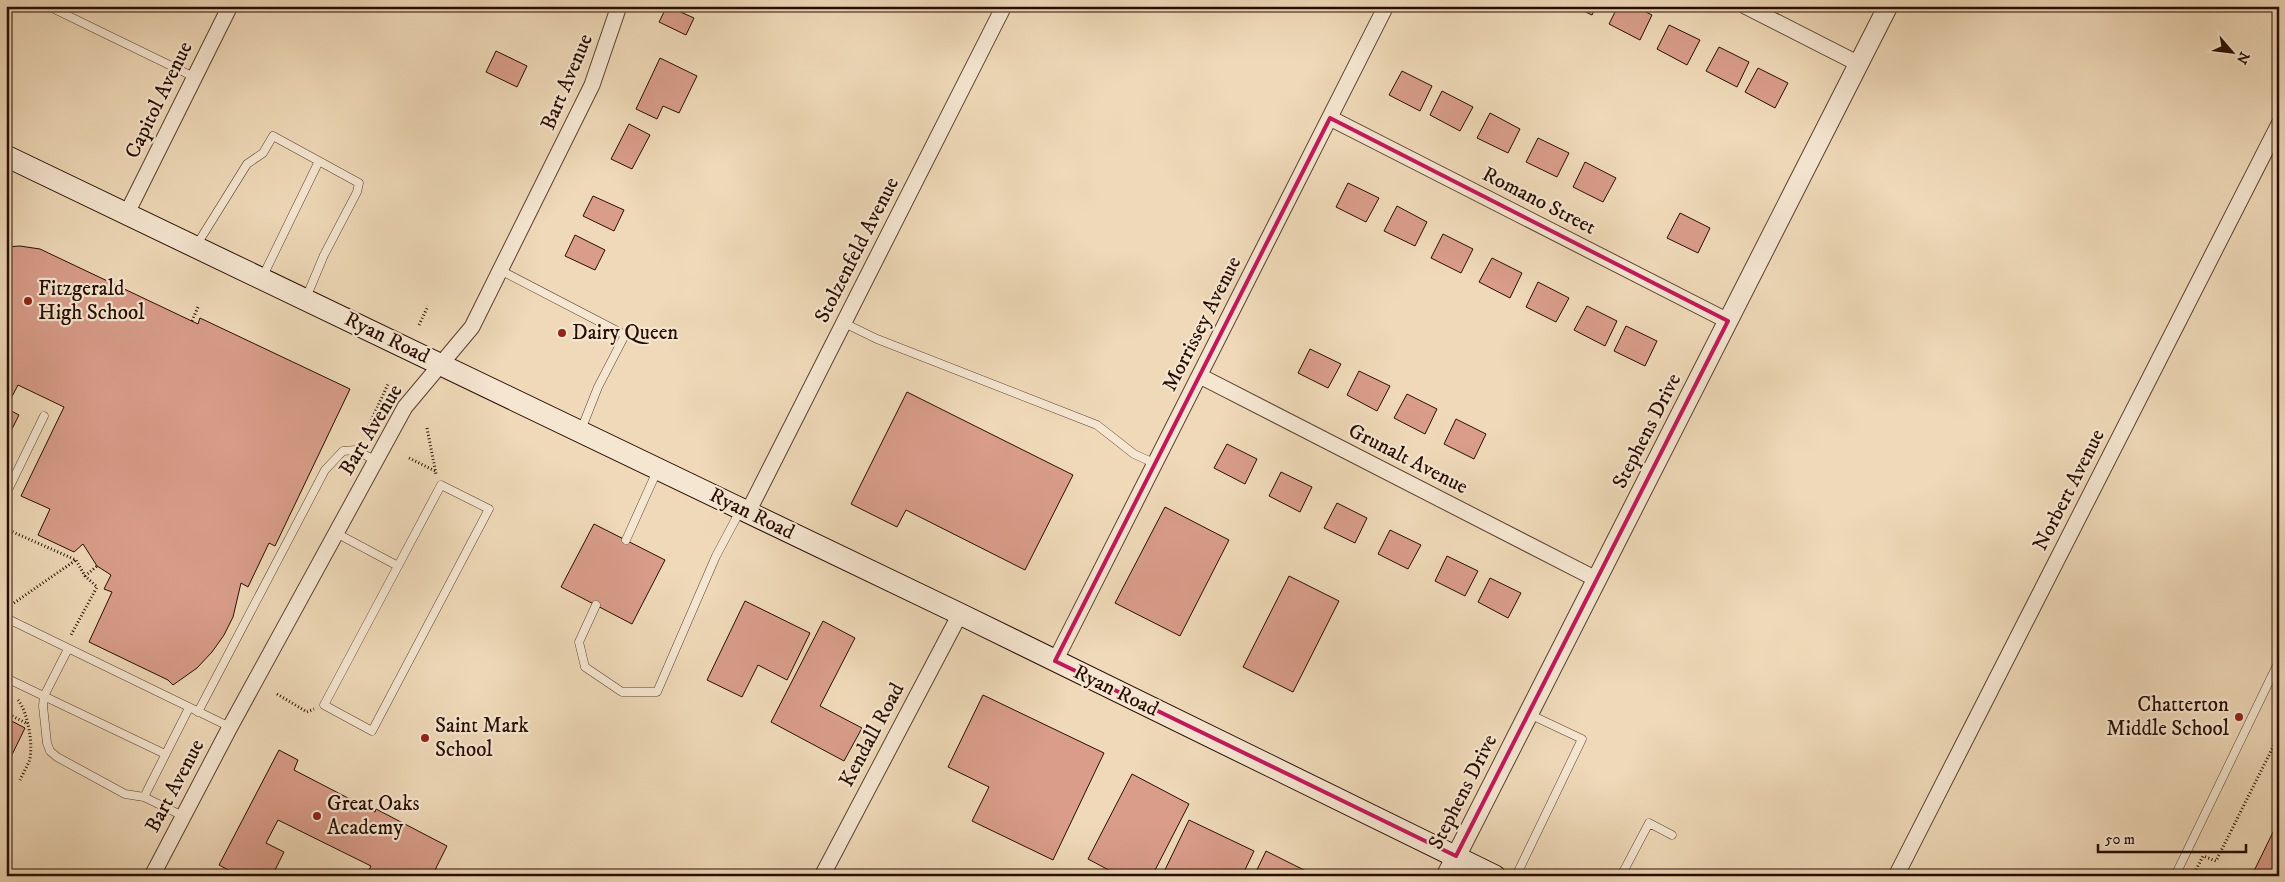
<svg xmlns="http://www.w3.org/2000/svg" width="2285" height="882" font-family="'IM FELL DW Pica',serif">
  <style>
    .building { fill: #d99d8a; stroke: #280d02 }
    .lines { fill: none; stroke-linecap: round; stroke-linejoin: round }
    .service-casing { stroke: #5a4030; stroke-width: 9 }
    .minor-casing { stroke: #5a4030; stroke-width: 17 }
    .tertiary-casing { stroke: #5a4030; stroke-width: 21 }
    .secondary-casing { stroke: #280d02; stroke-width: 23 }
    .path { stroke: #280d02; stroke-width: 3; stroke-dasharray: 1 2.5; stroke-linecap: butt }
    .service { stroke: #f5e6d1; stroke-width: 8 }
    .minor { stroke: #f5e6d1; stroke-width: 15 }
    .tertiary { stroke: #f5e6d1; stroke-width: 19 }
    .secondary { stroke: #f5e6d1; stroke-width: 21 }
    .marked { fill: none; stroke: #c2185b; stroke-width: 4; stroke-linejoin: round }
    .poi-dot { fill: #8f2418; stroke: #f5e6d1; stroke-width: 2 }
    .labels { text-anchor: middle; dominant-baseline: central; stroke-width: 4.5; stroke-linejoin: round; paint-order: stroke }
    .street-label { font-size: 21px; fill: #280d02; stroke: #f5e6d1 }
    .poi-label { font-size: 21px; fill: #280d02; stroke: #f5e6d1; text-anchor: start }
  </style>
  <rect width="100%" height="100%" fill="#efd9b8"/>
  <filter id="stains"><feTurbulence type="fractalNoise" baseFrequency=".004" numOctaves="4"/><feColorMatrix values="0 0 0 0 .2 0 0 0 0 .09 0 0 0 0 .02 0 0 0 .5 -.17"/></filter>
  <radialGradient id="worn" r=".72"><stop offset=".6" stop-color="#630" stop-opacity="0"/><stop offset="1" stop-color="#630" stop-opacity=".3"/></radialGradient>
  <path class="building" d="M667 6 694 18 686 35 659 22Z
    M1573 6H1596L1592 15Z
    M1618 6H1634L1652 15 1640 40 1609 24Z
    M1669 25 1700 40 1687 65 1657 49Z
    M1719 47 1749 62 1737 87 1706 71Z
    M496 51 527 66 517 87 486 72Z
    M660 58 697 76 679 113 663 106 657 119 636 109Z
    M1758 68 1788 83 1775 108 1745 92Z
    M1402 71 1432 86 1420 111 1389 95Z
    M1442 91 1473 107 1460 131 1430 115Z
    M1490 113 1520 129 1508 153 1477 138Z
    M629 124 650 135 632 169 611 159Z
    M1538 138 1569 153 1557 177 1526 162Z
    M1585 162 1616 178 1603 202 1573 187Z
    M1348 183 1379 198 1366 222 1336 207Z
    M593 196 624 210 614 231 583 216Z
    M1397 206 1427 222 1415 246 1384 231Z
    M1680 213 1710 228 1698 253 1667 238Z
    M1443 234 1473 249 1461 273 1431 258Z
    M575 235 605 250 595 270 565 256Z
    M20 246 40 249 198 324 200 318 350 389 275 546 269 543 248 587 241 583 233 617 224 635 212 652 197 668 173 685 168 680 89 642 112 592 104 589 111 575 97 566 83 544 74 552 38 535 50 509 21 496 64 407 18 385 6 408 19 415 6 441V247Z
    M1492 258 1522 273 1510 298 1479 282Z
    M1538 282 1569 298 1556 322 1526 307Z
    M1587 306 1617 321 1605 346 1574 330Z
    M1626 326 1657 341 1645 366 1614 351Z
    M1310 349 1341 364 1328 388 1298 373Z
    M1359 371 1390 386 1377 411 1347 395Z
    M907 392 1073 475 1025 570 906 510 897 527 851 504Z
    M1407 394 1437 409 1425 434 1394 418Z
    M1456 419 1486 434 1474 459 1444 444Z
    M1227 444 1257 459 1245 484 1214 468Z
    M1281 472 1312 487 1300 512 1269 496Z
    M1337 503 1367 518 1355 543 1324 528Z
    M1165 507 1229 540 1180 636 1115 603Z
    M594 524 665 560 632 624 561 587Z
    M1390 530 1421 545 1408 569 1378 554Z
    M1447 556 1478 571 1465 596 1435 581Z
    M1289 576 1339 601 1293 692 1243 667Z
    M1490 578 1521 593 1508 618 1478 602Z
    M745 601 810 633 787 680 758 665 742 697 707 680Z
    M823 621 855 638 820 706 862 728 844 761 771 722Z
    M983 695 1104 753 1053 860 972 821 989 787 948 767Z
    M6 718 25 728 6 767Z
    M279 750 298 760 294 770 375 812 376 809 447 846 432 876H366L371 866 278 820 266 843 284 852 272 876H229L232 872 219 865Z
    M1132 774 1189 804 1152 876H1120L1088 859Z
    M2279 800V815L2273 813Z
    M1189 820 1254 851 1242 876H1162Z
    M2276 826 2279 827V876H2258L2253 873Z
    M1266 851 1316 876H1254Z"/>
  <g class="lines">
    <defs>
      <path id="service" d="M48 6 194 77
        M196 246 247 164 263 153 273 136 359 183 357 192 324 255 306 298
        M500 270 625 335 598 387 581 430
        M262 278 319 161
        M844 323 877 339 1097 425 1134 454 1156 464
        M6 494 44 416
        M336 533 398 566 324 705 372 731 489 509 441 485 398 566
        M626 540 657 471
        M596 605 579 642 585 667 622 692H657L716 556 740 511
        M6 618 230 727
        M68 649 44 696 43 706 47 743 50 751 57 757 125 794 144 797 183 816
        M6 678 165 754
        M198 712 325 470 343 451 356 450 376 461
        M144 797 189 708
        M1516 876 1582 739 1529 714
        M1621 876 1649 823 1672 835
        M2175 876 2279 661"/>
      <path id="minor" d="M1745 6 1859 64
        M1330 118 1728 321
        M127 213 230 6
        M1200 376 1596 579
        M748 512 1004 6
        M1055 661 1386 6
        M152 876 230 727 405 407 472 327 592 85 619 6
        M822 876 960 614
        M1896 876 2279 124"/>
      <path id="tertiary" d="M1446 876 1888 6"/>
      <path id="secondary" d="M6 156 960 614 1495 876"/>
    </defs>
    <use href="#service" class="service-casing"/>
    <use href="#minor" class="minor-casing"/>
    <use href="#tertiary" class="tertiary-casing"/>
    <use href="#secondary" class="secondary-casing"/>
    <path class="path" d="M192 321 198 307
      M419 325 428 306
      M427 428 436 474
      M367 430 388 384
      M409 458 435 471
      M6 529 76 560 85 576 97 587 71 635
      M85 576 97 566
      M11 605 76 560
      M277 694 307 712 314 709
      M18 700C28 712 34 747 29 762 26 768 23 774 20 780
      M6 713 28 724
      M2193 876 2203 856 2216 861 2279 735"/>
    <use href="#service" class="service"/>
    <use href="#minor" class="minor"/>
    <use href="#tertiary" class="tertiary"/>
    <use href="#secondary" class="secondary"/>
  </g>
  <path class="marked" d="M1330 118 1728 321 1456 856 1055 661Z"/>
  <g class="poi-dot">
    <circle cx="28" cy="301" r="5"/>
    <circle cx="562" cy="333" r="5"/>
    <circle cx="2239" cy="717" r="5"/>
    <circle cx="425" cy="738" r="5"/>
    <circle cx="317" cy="816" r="5"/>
  </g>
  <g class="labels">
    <g class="street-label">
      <text transform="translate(567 82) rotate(-67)">Bart Avenue</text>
      <text transform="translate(159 100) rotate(-64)">Capitol Avenue</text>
      <text transform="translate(1539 201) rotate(27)">Romano Street</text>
      <text transform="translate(857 250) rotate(-63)">Stolzenfeld Avenue</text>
      <text transform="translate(1202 324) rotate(-63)">Morrissey Avenue</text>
      <text transform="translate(387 338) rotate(26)">Ryan Road</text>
      <text transform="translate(371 430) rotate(-59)">Bart Avenue</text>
      <text transform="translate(1647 431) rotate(-63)">Stephens Drive</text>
      <text transform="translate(1408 459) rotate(27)">Grunalt Avenue</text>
      <text transform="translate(2069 490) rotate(-63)">Norbert Avenue</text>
      <text transform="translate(752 514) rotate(26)">Ryan Road</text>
      <text transform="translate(1116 691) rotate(26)">Ryan Road</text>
      <text transform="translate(872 735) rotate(-62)">Kendall Road</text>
      <text transform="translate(175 786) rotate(-62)">Bart Avenue</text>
      <text transform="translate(1463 792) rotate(-63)">Stephens Drive</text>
    </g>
    <g class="poi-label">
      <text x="38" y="289">Fitzgerald<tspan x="38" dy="24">High School</tspan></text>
      <text x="572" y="333">Dairy Queen</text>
      <text x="2229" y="705" text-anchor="end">Chatterton<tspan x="2229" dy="24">Middle School</tspan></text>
      <text x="435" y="726">Saint Mark<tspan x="435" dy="24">School</tspan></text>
      <text x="327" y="804">Great Oaks<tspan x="327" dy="24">Academy</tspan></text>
    </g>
  </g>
  <rect width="2285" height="882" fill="none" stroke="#efd9b8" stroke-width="25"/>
  <rect x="8" y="8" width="2270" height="867" fill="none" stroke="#280d02" stroke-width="2.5"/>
  <rect x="12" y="12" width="2260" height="857" fill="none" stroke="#280d02"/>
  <g transform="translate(2232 52) rotate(118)" stroke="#f5e6d1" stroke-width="4" paint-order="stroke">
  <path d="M0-4L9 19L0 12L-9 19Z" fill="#280d02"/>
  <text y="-8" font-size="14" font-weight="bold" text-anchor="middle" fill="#280d02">N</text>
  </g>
  <path d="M2098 844v8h148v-8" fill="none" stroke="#280d02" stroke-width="2.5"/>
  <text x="2105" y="844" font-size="15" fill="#280d02" stroke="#f5e6d1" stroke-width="4" paint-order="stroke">50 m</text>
  <rect width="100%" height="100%" filter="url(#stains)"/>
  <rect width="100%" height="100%" fill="url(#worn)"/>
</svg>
